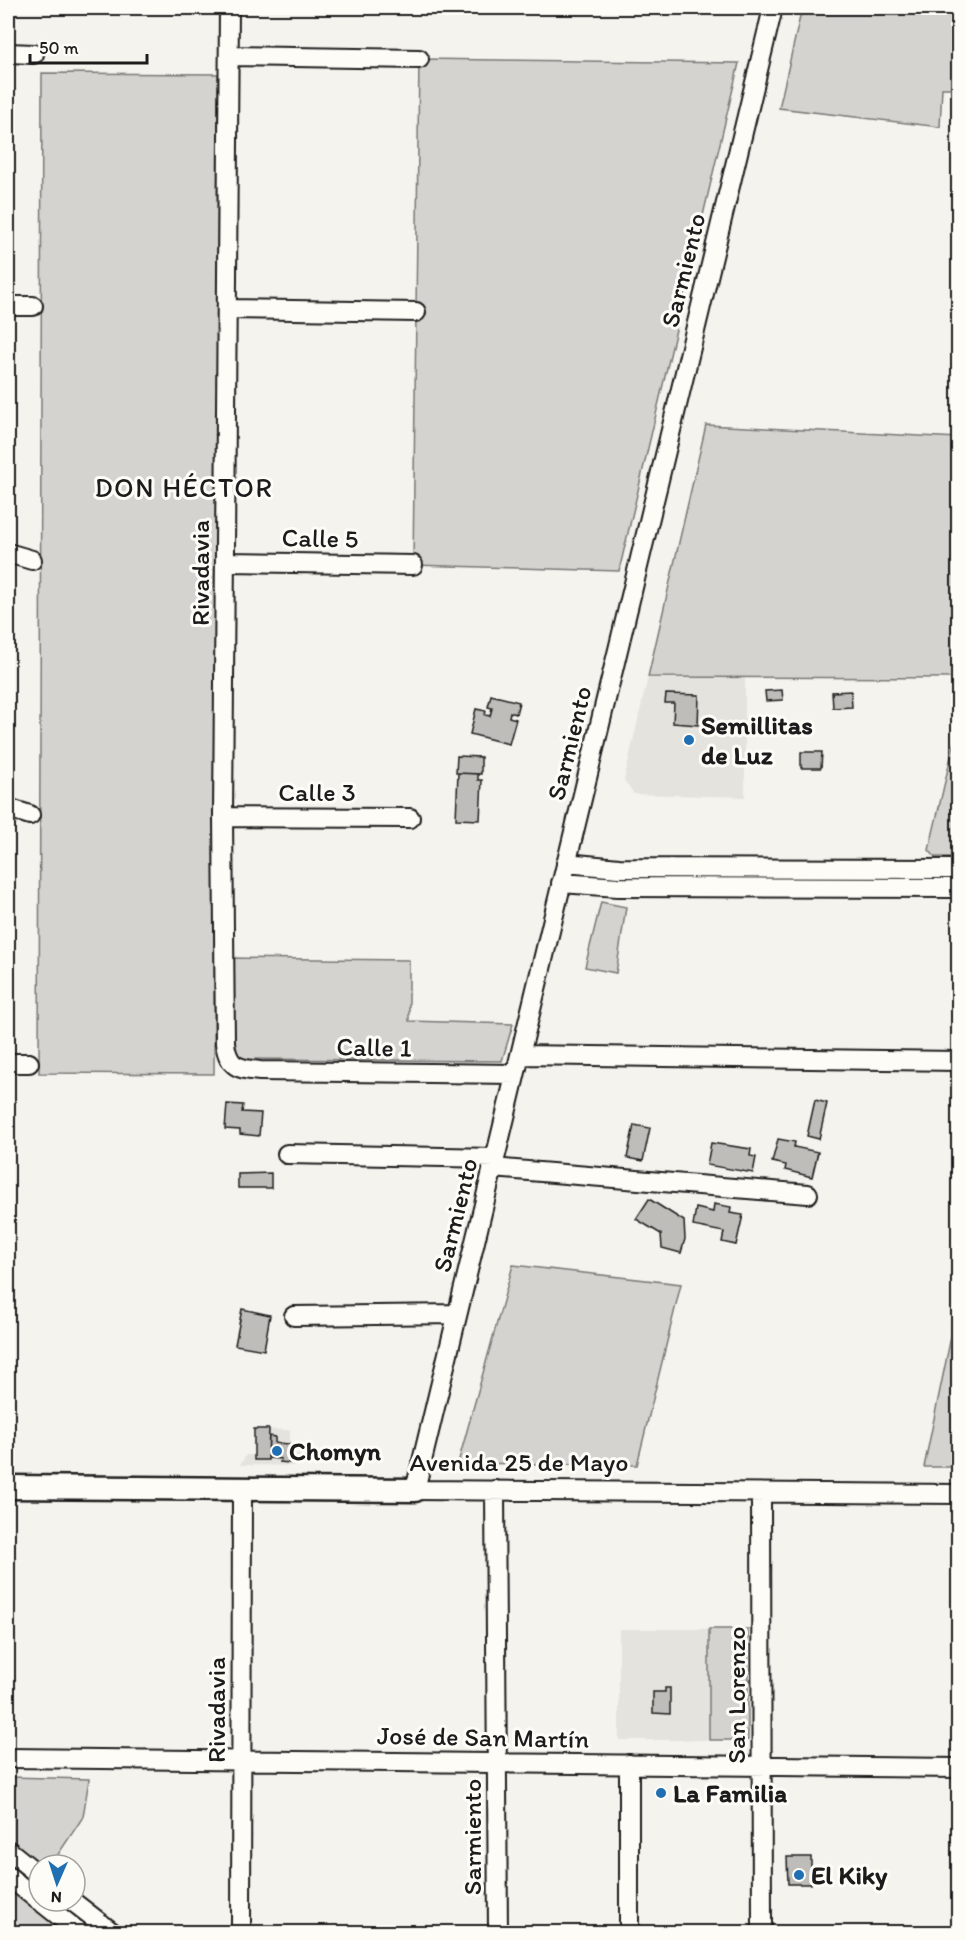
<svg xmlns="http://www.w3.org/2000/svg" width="966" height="1940" font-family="Itim,sans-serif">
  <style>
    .built { fill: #e4e3de }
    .green { fill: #d4d3cf; stroke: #787876; stroke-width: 1.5 }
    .building { fill: #bebdba; stroke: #1c1c1c; stroke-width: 1.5 }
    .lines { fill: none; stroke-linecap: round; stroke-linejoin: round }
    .minor-casing { stroke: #1c1c1c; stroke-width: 22 }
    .major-casing { stroke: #1c1c1c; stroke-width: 27 }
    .minor { stroke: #fdfcf7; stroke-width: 18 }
    .major { stroke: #fdfcf7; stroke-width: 22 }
    .poi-dot { fill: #1f6fb2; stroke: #fdfcf7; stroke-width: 2 }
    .labels { text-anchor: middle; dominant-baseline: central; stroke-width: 6; stroke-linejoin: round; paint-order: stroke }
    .street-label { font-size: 26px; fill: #1c1c1c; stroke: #fdfcf7 }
    .poi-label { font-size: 26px; font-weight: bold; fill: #1c1c1c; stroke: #fdfcf7; text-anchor: start }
    .neighbourhood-label { font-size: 27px; letter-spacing: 1.5px; fill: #1c1c1c; stroke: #fdfcf7 }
  </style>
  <rect width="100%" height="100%" fill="#f4f3ee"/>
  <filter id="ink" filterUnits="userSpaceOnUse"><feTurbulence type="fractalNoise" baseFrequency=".0167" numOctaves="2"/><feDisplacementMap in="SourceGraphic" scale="12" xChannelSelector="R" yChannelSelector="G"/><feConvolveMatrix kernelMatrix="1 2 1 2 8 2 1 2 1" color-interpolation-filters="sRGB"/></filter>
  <g filter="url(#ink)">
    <path class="built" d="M648 677 745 678V797L634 794 624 780Z
      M254 1429 290 1430V1453L300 1454 301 1466 240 1465 246 1455H254Z
      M619 1629H709V1740H619Z"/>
    <path class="green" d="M802 8H958V88H942L940 127 779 108Z
      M419 59 739 63 619 571 413 565Z
      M42 73 218 74 214 1074 39 1073Z
      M706 425 958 438V678L648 677Z
      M958 726V857H935L929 850Z
      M601 902 626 907 616 973 585 967Z
      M229 958 409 960V1021L513 1024 502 1061 244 1059 234 1053Z
      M513 1265 681 1284 637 1465 458 1463Z
      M958 1303V1467H924Z
      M709 1629H748V1740H709Z
      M8 1777 89 1779 83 1817 51 1865H41L8 1838Z
      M8 1876 79 1932H8Z"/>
    <path class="building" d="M782 690 783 700 766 701 765 691Z
      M851 691 852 707 833 708 832 692Z
      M666 694 699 695 698 725 673 723 674 703H665Z
      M491 695 519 702 516 714 510 712 509 717 516 719 509 744 470 734 476 709 486 711 485 715 490 716 492 708 488 707Z
      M801 752H822L821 768H801Z
      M457 756 481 757V774L456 773Z
      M458 773 478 774V780H482L480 820 456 819Z
      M815 1100 827 1103 819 1139 807 1136Z
      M227 1104 243 1105 242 1112 261 1113 259 1136 240 1134V1130L225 1129Z
      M634 1125 650 1128 643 1161 627 1158Z
      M778 1139 795 1142 794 1147 818 1152 812 1177 785 1170 786 1165 772 1162Z
      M711 1143 751 1149 750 1156 756 1157 753 1173 707 1165Z
      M271 1173V1188H238V1174Z
      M649 1199 684 1221 685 1239 681 1253 662 1248 661 1234 636 1219Z
      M714 1204 731 1207 730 1213 743 1215 736 1245 722 1242 724 1232 693 1226 696 1208 713 1212Z
      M242 1309 270 1315 264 1350 235 1345Z
      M254 1429H269L268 1460H254Z
      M269 1436 275 1437V1443L290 1444 289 1463 280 1462 281 1459 268 1458Z
      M665 1688H670V1714L653 1713V1692H665Z
      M787 1857H811V1884H788Z"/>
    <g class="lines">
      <defs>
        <path id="minor" d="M229 8 223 817 225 1043C228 1067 238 1069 260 1071L515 1074
          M773 8 415 1490 958 1494
          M8 53 34 54
          M229 56 419 59
          M8 306H33
          M227 309 416 312
          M8 553 32 560
          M225 562 413 565
          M8 808 30 815
          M223 817 410 818
          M566 863 619 868 958 869
          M561 883 618 887 958 888
          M520 1055 958 1061
          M8 1063H29
          M287 1154 495 1158
          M492 1168 808 1194
          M294 1316 457 1314
          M495 1490 498 1932
          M761 1493 762 1932
          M8 1758 958 1768
          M8 1850 39 1875
          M8 1876 39 1901
          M40 1901 79 1932
          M72 1901 112 1932
          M241 1932 242 1488
          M629 1932V1764"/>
        <path id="major" d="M8 1487 415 1490"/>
      </defs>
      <use href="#minor" class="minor-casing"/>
      <use href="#major" class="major-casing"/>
      <use href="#minor" class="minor"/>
      <use href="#major" class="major"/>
    </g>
  </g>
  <g class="poi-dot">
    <circle cx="689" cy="740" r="6"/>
    <circle cx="277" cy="1451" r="6"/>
    <circle cx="661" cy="1793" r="6"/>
    <circle cx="799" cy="1875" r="6"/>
  </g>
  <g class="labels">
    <g class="street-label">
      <text transform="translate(683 270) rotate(-76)">Sarmiento</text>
      <text transform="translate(320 538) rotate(1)">Calle 5</text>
      <text transform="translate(200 573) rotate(-90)">Rivadavia</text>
      <text transform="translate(569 743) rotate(-76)">Sarmiento</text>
      <text x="317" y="792">Calle 3</text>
      <text transform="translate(374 1047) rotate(1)">Calle 1</text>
      <text transform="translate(455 1215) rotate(-76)">Sarmiento</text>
      <text x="519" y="1462">Avenida 25 de Mayo</text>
      <text transform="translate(736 1695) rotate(-90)">San Lorenzo</text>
      <text transform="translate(216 1710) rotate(-90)">Rivadavia</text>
      <text transform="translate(483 1737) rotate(1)">José de San Martín</text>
      <text transform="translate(472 1837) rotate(-90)">Sarmiento</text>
    </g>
    <g class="poi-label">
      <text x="701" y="725">Semillitas<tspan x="701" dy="30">de Luz</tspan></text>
      <text x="289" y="1451">Chomyn</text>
      <text x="673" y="1793">La Familia</text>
      <text x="811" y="1875">El Kiky</text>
    </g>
    <g class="neighbourhood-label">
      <text x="184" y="487">DON HÉCTOR</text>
    </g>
  </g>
  <rect width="966" height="1940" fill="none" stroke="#fdfcf7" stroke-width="30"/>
  <rect x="15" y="15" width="936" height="1910" fill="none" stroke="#1c1c1c" stroke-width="2" filter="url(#ink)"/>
  <g transform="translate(57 1883) rotate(183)"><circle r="28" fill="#fdfcf7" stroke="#a3a29f" stroke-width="1.5"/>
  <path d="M0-4.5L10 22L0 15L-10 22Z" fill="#1f6fb2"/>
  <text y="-9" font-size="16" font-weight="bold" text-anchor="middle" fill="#1c1c1c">N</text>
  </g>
  <path d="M30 54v9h117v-9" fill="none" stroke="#1c1c1c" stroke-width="3"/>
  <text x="39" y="54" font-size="18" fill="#1c1c1c" stroke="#fdfcf7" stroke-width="4.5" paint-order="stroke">50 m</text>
</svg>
